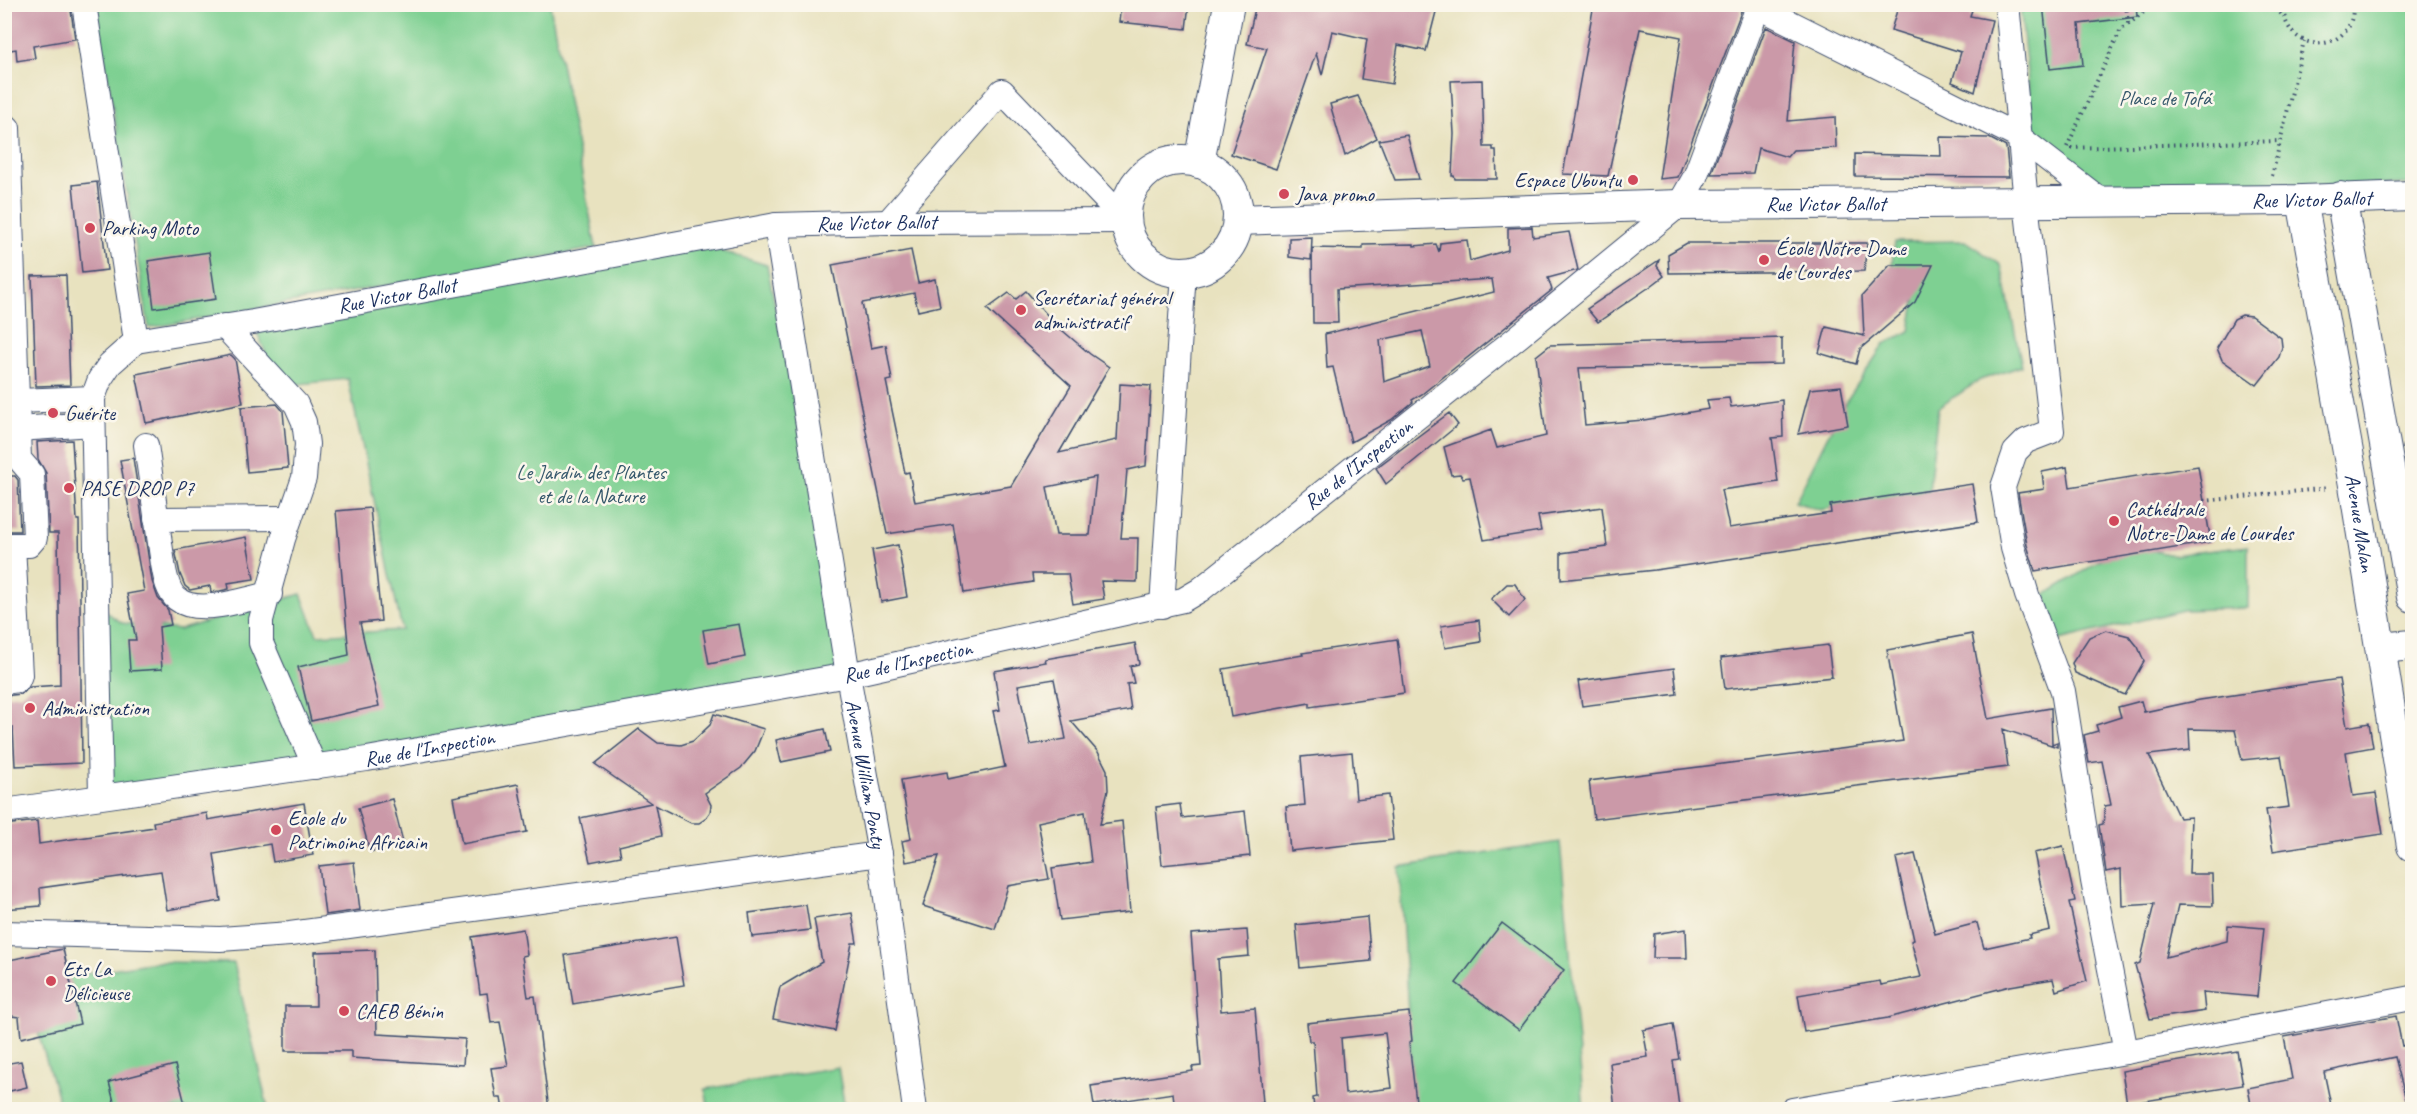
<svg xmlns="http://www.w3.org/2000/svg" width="2417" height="1114" font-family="Caveat,sans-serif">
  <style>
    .green { fill: #7ed092; stroke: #4c8078; stroke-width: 1.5 }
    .building { fill: #cb99a8; fill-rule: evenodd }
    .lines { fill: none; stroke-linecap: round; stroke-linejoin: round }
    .minor-casing { stroke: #3a4a6d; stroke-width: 26 }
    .major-casing { stroke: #3a4a6d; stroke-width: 32 }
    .path { stroke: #3a4a6d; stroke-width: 4; stroke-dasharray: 1.5 4.5; stroke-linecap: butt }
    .minor { stroke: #fff; stroke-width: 24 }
    .major { stroke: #fff; stroke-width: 30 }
    .poi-dot { fill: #d1495b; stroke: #fbf7ec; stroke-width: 2 }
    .labels { text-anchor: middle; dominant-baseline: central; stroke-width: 5; stroke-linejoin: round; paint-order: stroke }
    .park-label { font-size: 21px; fill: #34576b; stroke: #fbf7ec }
    .poi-label { font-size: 21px; fill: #1b2f5e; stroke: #fbf7ec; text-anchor: start }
    .street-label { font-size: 21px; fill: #1b2f5e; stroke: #fbf7ec }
  </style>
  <rect width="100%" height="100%" fill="#fbf7ec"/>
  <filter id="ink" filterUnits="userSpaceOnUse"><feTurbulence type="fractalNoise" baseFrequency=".0167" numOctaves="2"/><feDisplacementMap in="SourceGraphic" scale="12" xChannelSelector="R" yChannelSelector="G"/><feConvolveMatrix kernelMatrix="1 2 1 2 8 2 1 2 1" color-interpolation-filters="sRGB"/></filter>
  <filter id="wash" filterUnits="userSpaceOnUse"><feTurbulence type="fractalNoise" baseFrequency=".008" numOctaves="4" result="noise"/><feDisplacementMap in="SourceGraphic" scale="24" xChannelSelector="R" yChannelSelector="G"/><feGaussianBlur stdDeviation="1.35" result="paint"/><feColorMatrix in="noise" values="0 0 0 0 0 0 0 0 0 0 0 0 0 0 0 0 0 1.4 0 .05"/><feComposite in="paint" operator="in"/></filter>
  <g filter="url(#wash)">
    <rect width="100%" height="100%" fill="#e8e2bf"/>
    <path class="green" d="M96 5H550L596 248 149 328Z
      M2020 5H2412V184L2108 192 2034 138Z
      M688 241 767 265 848 675 101 796 96 605 122 623 179 630 301 594 317 635 402 630 348 379 279 386 253 322Z
      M1965 241 2001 265 2022 366 1980 380 1938 408 1929 490 1820 510 1795 502 1841 409 1884 344 1910 331 1919 279 1890 277 1895 242Z
      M2125 545 2173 555 2248 546V608L2183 610 2059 640 2045 595Z
      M1560 842 1584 1109H1414L1399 867Z
      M155 962 234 963 268 1109H61L28 999 68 976Z
      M838 1067 845 1109H709L705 1089Z"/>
    <g id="blocks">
      <path class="building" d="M4 4H70L75 39 33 46 35 58 17 61 16 49 4 51Z
        M1121 4H1189L1186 29 1119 22Z
        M1256 4H1438L1426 51 1398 45 1392 84 1361 79 1367 39 1332 31 1322 75 1316 53 1276 169 1231 154 1267 48 1247 44Z
        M1594 4H1739L1741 12 1678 177 1659 179 1681 37 1640 29 1608 176 1563 174Z
        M1899 4H1974L1970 16 1992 20 1975 92 1952 82 1961 52 1891 30Z
        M2043 4H2136L2137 17 2079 24 2083 65 2050 69Z
        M1766 27 1795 41 1788 121 1835 117 1836 148 1793 150 1787 157 1758 148 1753 173 1711 174Z
        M1482 80 1484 147H1493V150H1496L1497 179H1455L1454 176H1452L1454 134 1451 81Z
        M1358 96 1377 138 1345 156 1330 104Z
        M1407 135 1419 179 1395 180 1379 140Z
        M1940 137 1989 138 2006 147 2009 177 1855 176V154L1941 156Z
        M97 182 107 270 82 273 73 185Z
        M1532 227 1533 237 1569 232 1578 270 1548 278 1552 290 1422 394 1412 400 1413 402 1391 420 1351 442 1333 367 1327 368 1325 334 1494 292 1492 279 1337 289 1338 323H1313L1312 248 1363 249V245L1414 244V246L1436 244 1439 252 1440 243 1467 240 1470 261 1508 250V228ZM1422 331 1430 366 1384 382 1380 340Z
        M1312 237 1311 260 1289 257V238Z
        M1687 243H1867L1864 271 1669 273 1668 254Z
        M911 250 918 283 935 279 940 306 918 311 914 293 862 303 871 348 886 345 892 380 886 381 905 473 909 472 915 502 1011 486 1071 386 987 309 1009 293 1016 299 1026 291 1056 325 1090 354 1109 367 1059 453 1117 440 1120 384 1151 386 1146 466 1127 470 1121 538H1138L1137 582 1101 581 1104 599 1073 604 1068 574H1032L1033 582 964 593 953 524 887 534 832 265ZM1096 477 1090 535H1056L1047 487Z
        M209 252 216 299 154 308 148 261Z
        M1659 260 1657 266 1664 276 1651 286 1598 322 1587 309Z
        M1890 265H1933L1915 302 1860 349 1856 364 1819 353 1826 327 1864 336 1862 296Z
        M66 275 70 385 36 386 32 276Z
        M2242 315 2251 316 2281 338 2282 347 2279 357 2257 385 2222 360 2217 348 2234 319Z
        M1782 338V364L1579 368 1585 425 1644 420 1709 409 1707 400 1729 398 1731 407 1782 400 1783 437 1772 438 1778 482 1721 490 1729 528 1831 513 1830 505 1972 484 1978 522 1655 570 1561 580V553L1607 547 1602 507 1538 516 1541 531 1484 540 1470 477 1463 478 1460 474 1451 475 1444 447 1491 430 1497 448 1546 436 1536 356 1550 345Z
        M231 355 235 359 243 403 146 423 136 374Z
        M1841 386 1848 425 1798 434 1810 389Z
        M277 404 283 411 288 468 247 472 241 407Z
        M1449 413 1458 425 1386 484 1376 468Z
        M72 440 77 520H79L82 763 15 766 13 727 4 728V696L21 694 30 687 60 685 58 533H49L46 473 38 459 37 442Z
        M133 458 152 581 158 598 168 610 171 625 159 627 162 669 130 671 128 640H136L127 594 144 591 120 460Z
        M2198 466 2211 542 2035 571 2027 545 2018 493 2044 489 2042 472 2067 467 2070 487Z
        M4 476H15L18 480 20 531H4Z
        M370 508 381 621 360 623 379 706 311 721 298 667 349 655 336 511Z
        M246 537 254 579 228 583 229 589 220 591 211 592 210 586 190 590 185 586 180 574 175 550Z
        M898 545 907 597 881 602 872 550Z
        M1507 584H1515L1525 600 1509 617 1491 599Z
        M1479 620 1481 642 1445 648 1441 626Z
        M739 624 745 657 709 664 703 630Z
        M2106 630 2129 636 2138 647 2144 661 2125 695 2075 673 2072 663 2089 637Z
        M1972 634 1988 719 2051 708 2052 744 2057 742V747L2003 729 2008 767 1594 819 1589 781 1903 741 1887 650Z
        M1397 639 1404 693 1310 707V703L1231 717 1223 669 1303 655 1302 653Z
        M1135 643 1139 664 1130 666 1134 683 1127 684 1131 710 1071 721 1098 752 1107 770 1108 790 1100 824 1122 821 1130 912 1060 920 1052 868 1091 862 1085 812 1038 822 1049 879 1008 886 995 929 923 906 939 856 906 862 902 841 911 839 901 780 947 772 948 779 1005 767 993 711 1000 710 994 671 1046 662 1045 659ZM1054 679 1066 739 1030 745 1018 685Z
        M1828 645 1832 677 1725 689 1721 658Z
        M1674 668 1677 694 1582 706 1578 681Z
        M2339 679 2347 727 2369 723 2373 747 2346 752 2353 796 2376 793 2383 834 2273 851 2266 810 2289 807 2281 756 2242 760 2235 730 2189 729 2190 750 2149 755 2179 818 2191 817 2189 874H2212L2213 906 2178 905 2166 957 2227 941 2228 925 2264 928 2257 997 2203 992 2205 1011 2150 1019 2135 965 2140 963 2154 904 2122 906 2121 869 2106 872 2099 825 2103 824 2105 806 2111 805 2102 761 2089 763 2084 735 2098 731 2096 725 2121 717 2118 707 2141 701 2144 712 2200 700Z
        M714 714 764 729 755 751 741 768 705 793 711 805 710 812 705 819 699 823H691L655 805 661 836 619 846 621 856 590 862 580 818 651 803 595 764 639 729 658 743 681 745 693 741 710 725Z
        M825 729 830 752 781 762 776 740Z
        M1352 752 1356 799 1388 795 1393 840 1290 851 1286 807 1305 805 1301 757Z
        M518 784 527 832 462 844 453 797Z
        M392 799 403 842 370 852 358 808Z
        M304 803 313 855 273 862 270 844 214 854 221 901 167 910 161 871 40 888 41 906 4 909V825L37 821 39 844 154 827 153 822 207 813 208 820Z
        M1180 804 1182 818 1245 811 1250 856 1162 865 1156 807Z
        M2063 846 2075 901 2069 902 2087 981 2056 991 2053 979 2010 986 1888 1018 1804 1032 1798 995 1880 981 1881 985 1921 977 1911 941 1914 940 1896 858 1915 854 1935 934 1977 923 1984 948 2030 938 2029 935 2050 930 2034 853Z
        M354 862 360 910 325 915 319 866Z
        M806 905 810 930 752 937 749 913Z
        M852 913 857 943H852L835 1031 773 1019 780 987 822 962 814 919Z
        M1367 917 1371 961 1300 968 1296 925Z
        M1502 923 1564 970 1519 1030 1456 983Z
        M523 929 527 955 522 956 528 997 535 996 549 1110H503L501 1098H496L491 1068 508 1066 500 1022 491 1023 487 993 480 994 472 937Z
        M1686 929 1687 958H1653L1654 934Z
        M1247 930 1249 956 1218 959 1221 1011 1255 1008 1263 1103H1260L1261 1110H1175L1173 1093 1094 1105 1091 1086 1193 1071 1192 1067 1201 1066 1191 934Z
        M676 937 684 985 573 1004 565 955Z
        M63 949 80 1024 21 1038 19 1017 4 1015V961Z
        M375 950 377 1034 465 1039 463 1065 351 1058V1051H285V1006H316L315 952Z
        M1409 1012 1412 1041 1409 1042 1417 1110H1314L1313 1098 1317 1097 1313 1041H1309L1307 1023ZM1385 1033 1392 1088 1345 1094 1341 1038Z
        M2396 1016 2402 1046 2412 1044V1099L2406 1100 2395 1057 2324 1072 2332 1110H2252L2248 1088 2292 1079 2284 1037Z
        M1673 1024 1679 1059 1673 1060 1679 1107 1665 1110H1615L1610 1063 1648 1057 1643 1030Z
        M2237 1051 2243 1085 2127 1104 2122 1071Z
        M21 1061 27 1087 10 1091 4 1064Z
        M175 1065 185 1104 163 1110H116L109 1082Z"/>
    </g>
  </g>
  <g filter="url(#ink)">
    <use href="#blocks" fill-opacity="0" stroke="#3a4a6d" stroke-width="1.5"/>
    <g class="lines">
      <defs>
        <g id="minor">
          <path d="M84 4 136 341"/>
          <path d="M1753 4 2019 137 2102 201"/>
          <path d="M2007 4 2026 202 2052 431 2026 441 2015 452 2003 487 2013 548 2027 595 2063 691 2093 881 2126 1052"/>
          <path d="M4 124 8 128 19 459 32 474 35 538 29 545H4"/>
          <path d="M888 222 1002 91 1126 221"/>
          <path id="s1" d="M776 225 848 675 880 854 915 1110"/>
          <path d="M224 326 296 404 304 422 307 444 304 478 283 539 261 620V643L315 767"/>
          <path d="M18 401 93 398"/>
          <path d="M18 429 93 424"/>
          <path d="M146 445 163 564C165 575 167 591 177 599 198 616 245 599 270 594"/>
          <path d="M156 519 290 518"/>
          <path d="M1162 606 1184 272"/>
          <path d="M4 682 18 680 20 675 13 545"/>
          <path id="s2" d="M101 796 93 398 100 379 110 364 136 341 253 322 776 225 888 222 1126 221"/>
          <path id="s3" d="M4 811 367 759 848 675 1183 600 1200 590 1519 336 1679 205 1695 177 1759 4"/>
          <path d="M4 933 220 939 290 934 880 854"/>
          <path d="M1792 1110 2126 1052 2412 998"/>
        </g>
        <g id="major">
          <circle cx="1182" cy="216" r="56"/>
          <path d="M1199 163 1229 4"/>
          <path d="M2341 197 2412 597"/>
          <path id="s4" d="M2302 200 2354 485 2412 846"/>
          <path id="s5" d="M1238 220 1679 205 2302 200 2412 196"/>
          <path d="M2381 648 2412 645"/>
        </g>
      </defs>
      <use href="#minor" class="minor-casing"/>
      <use href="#major" class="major-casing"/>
      <path class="path" d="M2126 4 2128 24
        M2272 4 2283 16
        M2283 4C2283 58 2356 55 2353 4
        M2067 147 2120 31 2154 4
        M2071 148 2280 141
        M2272 176 2304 41
        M2204 501 2329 488"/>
      <use href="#minor" class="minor"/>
      <use href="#major" class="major"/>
    </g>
  </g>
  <g class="poi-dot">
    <circle cx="1633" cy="180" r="6"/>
    <circle cx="1284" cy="194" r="6"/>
    <circle cx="90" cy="228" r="6"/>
    <circle cx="1764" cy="260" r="6"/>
    <circle cx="1021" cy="310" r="6"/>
    <circle cx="53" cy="413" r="6"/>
    <circle cx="69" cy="488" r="6"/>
    <circle cx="2114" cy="521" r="6"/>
    <circle cx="30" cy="708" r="6"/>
    <circle cx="276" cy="830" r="6"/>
    <circle cx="51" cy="981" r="6"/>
    <circle cx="344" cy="1011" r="6"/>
  </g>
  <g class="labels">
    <g class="park-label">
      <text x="2165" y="98">Place de Tofá</text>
      <text x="591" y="472">Le Jardin des Plantes<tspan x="591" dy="24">et de la Nature</tspan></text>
    </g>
    <g class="poi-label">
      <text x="1621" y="180" text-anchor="end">Espace Ubuntu</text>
      <text x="1296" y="194">Java promo</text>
      <text x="102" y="228">Parking Moto</text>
      <text x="1776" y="248">École Notre-Dame<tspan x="1776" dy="24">de Lourdes</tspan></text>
      <text x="1033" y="298">Secrétariat général<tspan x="1033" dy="24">administratif</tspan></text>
      <text x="65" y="413">Guérite</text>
      <text x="81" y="488">PASE DROP P7</text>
      <text x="2126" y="509">Cathédrale<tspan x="2126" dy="24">Notre-Dame de Lourdes</tspan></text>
      <text x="42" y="708">Administration</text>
      <text x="288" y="818">Ecole du<tspan x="288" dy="24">Patrimoine Africain</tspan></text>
      <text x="63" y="969">Ets La<tspan x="63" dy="24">Délicieuse</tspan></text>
      <text x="356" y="1011">CAEB Bénin</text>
    </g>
    <g class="street-label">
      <text stroke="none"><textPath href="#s5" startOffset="1074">Rue Victor Ballot</textPath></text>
      <text stroke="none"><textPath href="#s5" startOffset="588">Rue Victor Ballot</textPath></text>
      <text stroke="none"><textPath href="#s2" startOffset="1222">Rue Victor Ballot</textPath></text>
      <text stroke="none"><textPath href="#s2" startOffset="736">Rue Victor Ballot</textPath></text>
      <text stroke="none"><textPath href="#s3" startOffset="1420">Rue de l'Inspection</textPath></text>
      <text stroke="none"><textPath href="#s4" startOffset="328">Avenue Malan</textPath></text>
      <text stroke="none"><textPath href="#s3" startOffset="916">Rue de l'Inspection</textPath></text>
      <text stroke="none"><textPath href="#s3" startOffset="430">Rue de l'Inspection</textPath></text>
      <text stroke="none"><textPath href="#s1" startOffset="556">Avenue William Ponty</textPath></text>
    </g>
  </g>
  <rect width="2417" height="1114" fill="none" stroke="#fbf7ec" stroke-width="24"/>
</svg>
